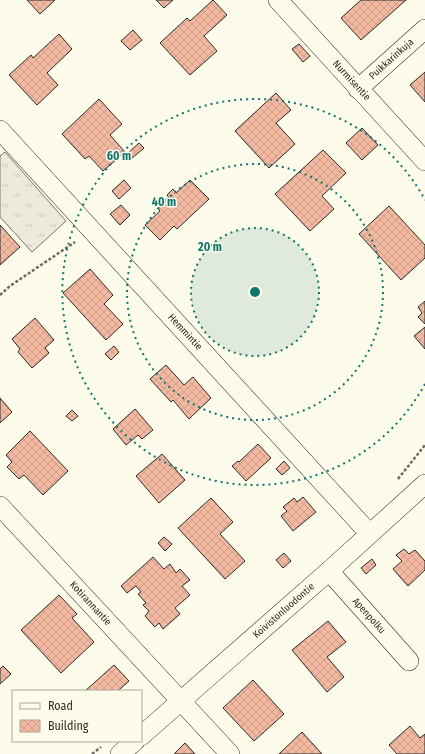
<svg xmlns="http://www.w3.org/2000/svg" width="425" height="754" font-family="'Fira Sans Condensed',sans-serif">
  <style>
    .grass { fill: url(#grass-tufts); stroke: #74746e }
    .building { fill: url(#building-cross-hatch); stroke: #2b2b2b }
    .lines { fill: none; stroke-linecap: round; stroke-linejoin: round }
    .minor-casing { stroke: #2b2b2b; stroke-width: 20 }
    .path { stroke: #6a6964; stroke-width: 2.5; stroke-dasharray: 3 2; stroke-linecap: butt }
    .minor { stroke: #fdfbea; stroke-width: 19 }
    .ring { fill: none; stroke: #0f766e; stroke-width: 2; stroke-dasharray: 2 4 }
    .labels { text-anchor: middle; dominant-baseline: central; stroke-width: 3; stroke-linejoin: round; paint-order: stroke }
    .street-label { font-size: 10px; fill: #2b2b2b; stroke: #fdfbea }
    .centre { fill: #0f766e; stroke: #fdfbea; stroke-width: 2 }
    .ring-label { font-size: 12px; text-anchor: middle; font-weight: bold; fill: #0f766e; stroke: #fdfbea; stroke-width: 3; stroke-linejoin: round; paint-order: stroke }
  </style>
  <defs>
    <pattern id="grass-tufts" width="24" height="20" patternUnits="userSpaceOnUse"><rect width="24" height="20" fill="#ecebdb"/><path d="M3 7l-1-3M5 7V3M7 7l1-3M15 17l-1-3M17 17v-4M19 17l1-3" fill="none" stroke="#cbcabc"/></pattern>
    <pattern id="building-cross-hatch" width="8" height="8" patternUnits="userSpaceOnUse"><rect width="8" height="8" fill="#f2b8a0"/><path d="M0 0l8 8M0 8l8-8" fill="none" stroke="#d09e8a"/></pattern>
  </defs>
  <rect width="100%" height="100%" fill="#fdfbea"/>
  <path class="grass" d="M5 152 66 221 32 252 0 217V156Z"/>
  <path class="building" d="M27 0H55L40 14Z
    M156 0H173L164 8Z
    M213 0 227 15 204 36 217 51 190 75 160 43 187 18 190 21Z
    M361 0H406L361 40 341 18Z
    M133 30 142 40 130 50 121 41Z
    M59 34 72 49 47 73 58 85 37 105 9 75 31 55 33 58Z
    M299 44 310 56 303 62 292 49Z
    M425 72V102L410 85Z
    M276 93 291 110 276 123 295 144 269 168 235 131Z
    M99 99 122 124 110 135 125 152 103 171 89 156 85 159 62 134Z
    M362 128 378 145 362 160 346 143Z
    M139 143 144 148 131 159 127 154Z
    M323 150 346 173 322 196 334 209 310 231 275 194Z
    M124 180 131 188 119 199 112 191Z
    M190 180 209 199 177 229 174 226 160 240 145 225 160 211 158 208 169 198 167 195 173 189 176 193Z
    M121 205 130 215 120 225 110 214Z
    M389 206 425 245V258L401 280 359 234Z
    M0 225 20 247 0 265Z
    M90 269 113 295 104 304 123 324 106 340 63 293Z
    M425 301V324L418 317 422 313 418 307Z
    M35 318 54 340 45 348 49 353 32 368 18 352 20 349 12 339Z
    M425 327V349L414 336Z
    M114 346 119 352 111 360 105 354Z
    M166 365 184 385 193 377 211 398 189 419 173 400 171 402 150 379Z
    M0 398 12 412 0 423Z
    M135 409 153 430 142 439 138 435 126 445 113 429Z
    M72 410 78 416 72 421 66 416Z
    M30 431 68 471 43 495 24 475 19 479 7 467 12 462 6 455Z
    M258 444 271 458 246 481 232 466 238 461 239 462Z
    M162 454 185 480 159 503 136 476Z
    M284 461 290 468 282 475 276 469Z
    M303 497 316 512 293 531 281 516 287 511 283 507 294 498 297 502Z
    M211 498 233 522 220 534 245 561 225 579 178 528Z
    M164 537 172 544 165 551 158 543Z
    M404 549 409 554 415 550 425 561V570L408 586 393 569 402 561 396 555Z
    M284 553 291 561 283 568 276 560Z
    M153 557 164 569 170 564 176 573 180 569 190 580 182 586 190 595 175 608 180 614 163 629 159 623 155 627 145 616 149 611 143 605 146 603 138 594 141 592 136 586 127 593 121 586Z
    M372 559 376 565 366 574 361 568Z
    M59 595 77 614 72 618 94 642 61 673 21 630Z
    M328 621 346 642 327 657 344 677 327 692 292 650Z
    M114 665 129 681 118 691H85Z
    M3 666 11 674 0 684V669Z
    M253 680 284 714 254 741 223 708Z
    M410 726 420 738 425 734V754H397L389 745Z
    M302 732 322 754H279Z
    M185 743 195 754H174Z"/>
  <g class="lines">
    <defs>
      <g id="minor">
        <path id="s1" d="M278 0 425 161"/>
        <path id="s2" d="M358 89 425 29"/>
        <path id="s3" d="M0 130 369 533"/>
        <path id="s4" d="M0 506 230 754"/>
        <path id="s5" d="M329 571 409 661"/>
        <path id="s6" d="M141 736 329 571 425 484"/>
        <path d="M120 754 135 741"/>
      </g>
    </defs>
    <use href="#minor" class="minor-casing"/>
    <path class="path" d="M0 295 10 286 75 242
      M398 479 425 445
      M92 754 101 747"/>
    <use href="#minor" class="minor"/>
  </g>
  <circle cx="255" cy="292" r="64" fill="#0f766e" fill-opacity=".12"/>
  <g class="ring">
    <circle cx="255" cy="292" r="64"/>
    <circle cx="255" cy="292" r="128"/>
    <path d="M425 384A193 193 0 1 1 425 200"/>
  </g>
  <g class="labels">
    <g class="street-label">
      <text stroke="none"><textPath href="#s2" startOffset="45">Puikkarinkuja</textPath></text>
      <text stroke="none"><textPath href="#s1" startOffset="109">Nurmisentie</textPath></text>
      <text stroke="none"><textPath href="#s3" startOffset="274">Hemmintie</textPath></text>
      <text stroke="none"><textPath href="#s4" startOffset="133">Kotirannantie</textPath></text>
      <text stroke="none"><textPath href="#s6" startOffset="190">Koivistonluodontie</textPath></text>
      <text stroke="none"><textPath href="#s5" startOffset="60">Apenpolku</textPath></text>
    </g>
  </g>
  <circle cx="255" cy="292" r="6" class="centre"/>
  <g class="ring-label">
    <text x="119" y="160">60 m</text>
    <text x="164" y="206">40 m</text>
    <text x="210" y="251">20 m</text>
  </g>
  <rect x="12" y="690" width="130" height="52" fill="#fdfbea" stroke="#a9a89e"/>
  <rect x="20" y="703" width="20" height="6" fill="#fdfbea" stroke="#a9a89e"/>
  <text x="48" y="710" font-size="12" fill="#2b2b2b">Road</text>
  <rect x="20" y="720" width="20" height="12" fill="url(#building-cross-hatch)" stroke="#a9a89e"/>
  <text x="48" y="730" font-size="12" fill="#2b2b2b">Building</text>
</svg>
